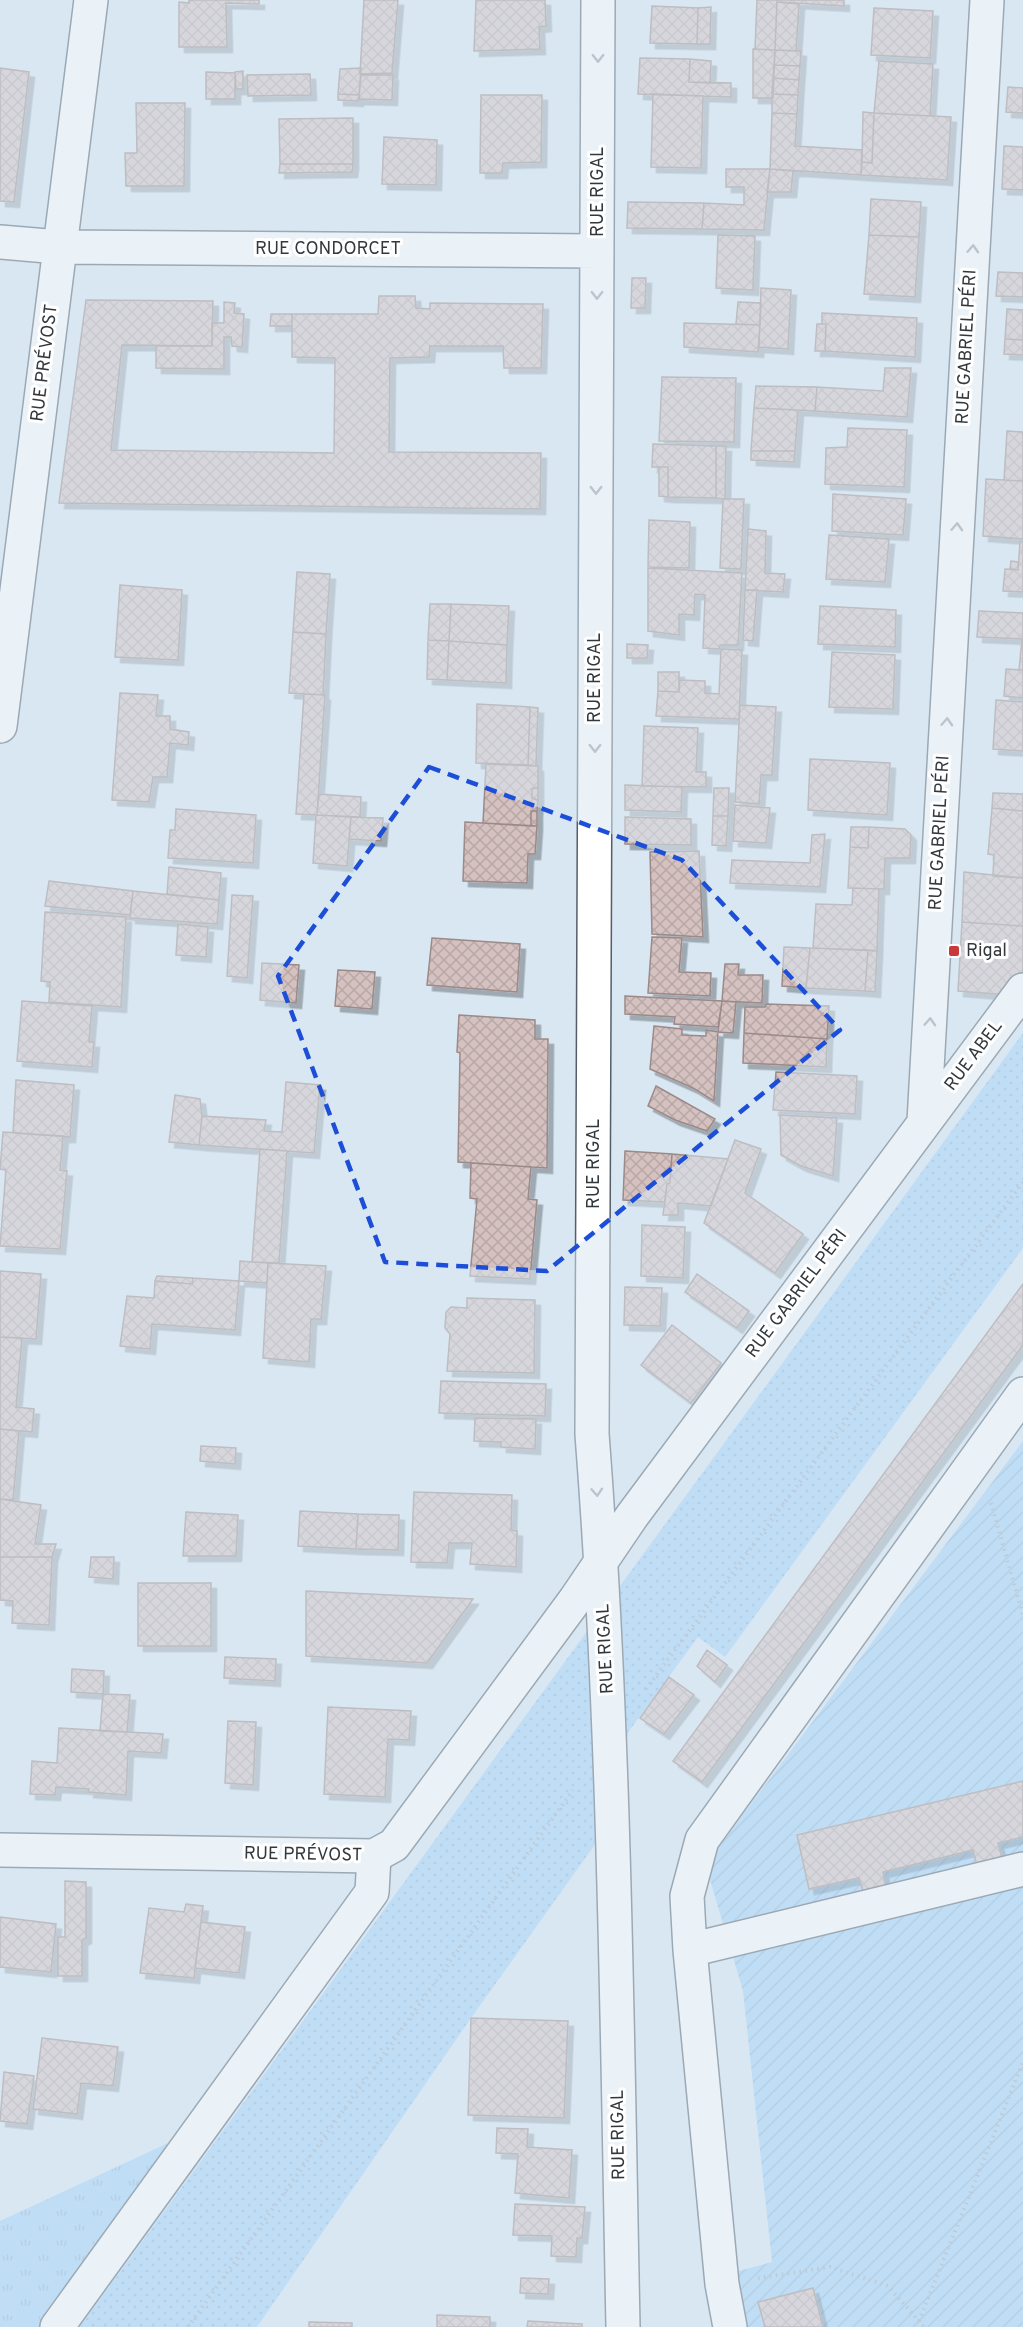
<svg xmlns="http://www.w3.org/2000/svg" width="1023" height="2327" font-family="Overpass,sans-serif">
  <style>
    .grass { fill: url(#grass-tufts) }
    .park { fill: url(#park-dots) }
    .garden { fill: url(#garden-furrows) }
    .building { fill: url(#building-cross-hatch); stroke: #9c8a88; stroke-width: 1.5; filter: url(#shadow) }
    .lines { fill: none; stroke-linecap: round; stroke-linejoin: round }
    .minor-casing { stroke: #535e69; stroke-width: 36 }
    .path { stroke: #9da8b2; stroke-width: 4; stroke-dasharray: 1.5 4.5; stroke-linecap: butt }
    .minor { stroke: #fff; stroke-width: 33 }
    .oneway { stroke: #999c9e }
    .marked { fill: none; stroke: #1d4ed8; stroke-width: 4.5; stroke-dasharray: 12 8; stroke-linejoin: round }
    .poi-dot { fill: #c9393c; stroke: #fff; stroke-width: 2 }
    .labels { text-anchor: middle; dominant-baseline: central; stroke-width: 6; stroke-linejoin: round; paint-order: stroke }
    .street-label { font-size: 18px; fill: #33383d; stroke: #fff }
    .poi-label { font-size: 18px; fill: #33383d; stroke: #fff; text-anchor: start }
  </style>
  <defs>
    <pattern id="grass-tufts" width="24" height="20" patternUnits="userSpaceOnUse" patternTransform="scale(1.5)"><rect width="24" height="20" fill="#a1d0f8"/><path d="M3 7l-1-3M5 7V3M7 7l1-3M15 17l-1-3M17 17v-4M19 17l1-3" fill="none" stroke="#8bb3d6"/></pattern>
    <pattern id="park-dots" width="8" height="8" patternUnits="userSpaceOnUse" patternTransform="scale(1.5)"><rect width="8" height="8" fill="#a1d0f8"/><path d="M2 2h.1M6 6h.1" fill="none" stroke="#8bb3d6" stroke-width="1.8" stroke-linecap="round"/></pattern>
    <pattern id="garden-furrows" width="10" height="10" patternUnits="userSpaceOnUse" patternTransform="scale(1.5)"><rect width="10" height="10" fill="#a1d0f8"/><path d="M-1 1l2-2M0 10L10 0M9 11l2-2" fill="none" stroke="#8bb3d6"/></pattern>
    <pattern id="building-cross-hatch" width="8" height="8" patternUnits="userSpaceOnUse" patternTransform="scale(1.5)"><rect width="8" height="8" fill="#d5c2c0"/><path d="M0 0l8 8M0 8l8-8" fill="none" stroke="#b7a7a6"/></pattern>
    <filter id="shadow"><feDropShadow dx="5.5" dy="5.5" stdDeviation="0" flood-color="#0004"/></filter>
  </defs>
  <rect width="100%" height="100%" fill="#d9e7f3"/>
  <path class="grass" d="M235 2112 80 2327H0V2221Z"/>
  <path class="park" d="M1023 1033V1248L725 1657 698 1637 629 1731 601 1836 471 2018 257 2327H80Z"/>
  <path class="garden" d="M1023 1441V2327H748L735 2272 772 2262 743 1991 708 1873 715 1852Z"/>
  <path class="building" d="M189 0H259V4L226 3 227 47H179V2L189 3Z
    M364 0H398L392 73 360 74Z
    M476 0H545L546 26 539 27 540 49 474 51Z
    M757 0H777L775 50 755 49Z
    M777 0H844V6L777 2Z
    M777 2 799 4 796 51 775 50Z
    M652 6 698 8 697 44 650 43Z
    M711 7 710 44H697L698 8Z
    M874 8 933 11 930 58 871 55Z
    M753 49 775 50 773 98H753Z
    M775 50 801 51 800 66 774 65Z
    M640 58 690 59 689 82 731 83V97L638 94Z
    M690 59 711 61 710 83 689 82Z
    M879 61 933 64 930 116 874 113Z
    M774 65 800 66 799 80 773 78Z
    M0 68 29 72 14 202 0 201Z
    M361 68 359 95 338 94 340 69Z
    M243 71V89H236L235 72Z
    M206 72 235 73V99H206Z
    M310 74 311 95 248 96 247 75Z
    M361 75H393L392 100 359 99Z
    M773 78 799 80 798 95 772 94Z
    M1008 87 1023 88V113L1006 112Z
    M338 94 359 95 358 101 338 100Z
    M653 94 703 96 701 168 651 167Z
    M772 94 798 95 797 114 772 113Z
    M481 95H542L541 162 503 163 502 173H480Z
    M136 103H185L184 186H126L125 153H137Z
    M863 112 874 113 872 163 862 162Z
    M772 113 797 114 795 146 862 150 861 175 770 169Z
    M874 113 951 117 947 180 861 175 862 162 872 163Z
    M353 118V164H280L279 119Z
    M384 137 437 140 436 185 382 184Z
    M1004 146 1023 147V190L1002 189Z
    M280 164H353L352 172 279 173Z
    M726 169H770L764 230 702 229 704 203 744 205V187H726Z
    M770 169 793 171 791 192H767Z
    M871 199 921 202 919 237 869 235Z
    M628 202 704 203 702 229 627 228Z
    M718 235 755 236 753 290 716 288Z
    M869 235 919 237 915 297 864 294Z
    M998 272 1023 273V297L996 296Z
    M632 278H646L645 308H631Z
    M761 288 791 290 788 349 759 347Z
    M379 296H415L416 308 430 309V303L543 304 541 368H504L503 346H430L429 357 390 358 389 452 541 453 540 509 59 503 86 300 213 301 212 346 122 345 111 450 334 453 335 358 292 357V314H378Z
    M224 302 235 303 234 313 244 314 242 347 232 346 231 337H224V369L156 368V346H212V323H224Z
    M738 302 761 303 760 325 736 324Z
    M1007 309 1023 310V340L1005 339Z
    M822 313 917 318 915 357 825 351 826 324H822Z
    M271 314H292V326H270Z
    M684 323 760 325 758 352 684 347Z
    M817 324H826L825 351H815Z
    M1005 339 1023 340V355L1004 354Z
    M885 368H911L907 417 815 411 817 387 883 391Z
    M662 377 736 378 734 442 659 441Z
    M756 386 817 387 815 411 754 408Z
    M754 408 798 410 795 451H751Z
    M848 428 907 430 904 487 825 484 826 448 847 447Z
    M1007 431 1023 432V481L1004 480Z
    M653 444 716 446V498L668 497V467H652Z
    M716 446H726L725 499 716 498Z
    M751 451H795L794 462 751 460Z
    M659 467H668V497L659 496Z
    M986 479 1023 481V539L983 536Z
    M833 494 906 499 903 535 832 531Z
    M723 499H744L741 569 720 568Z
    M649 520 690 522 689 568 648 567Z
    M748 529 766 531 765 573 785 574 783 592 745 590Z
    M829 535 889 539 885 582 826 579Z
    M1020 542H1023V592L1003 591 1005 569 1018 570Z
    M1011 561 1018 562V570L1010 569Z
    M648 568 742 573 738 645H720L719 649 703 648 705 595 695 594 694 615 679 614V635L648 631Z
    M297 572 330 574 326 634 293 632Z
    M120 585 182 590 178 660 115 657Z
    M745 590H757L753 641 743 640Z
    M430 604H451L449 641 428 640Z
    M451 604 509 606 507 645 449 641Z
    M820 606 896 610 895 647 818 644Z
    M979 611 1023 613V639L977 637Z
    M293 632 326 634 323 695 289 693Z
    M1022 639H1023V670H1019Z
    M428 640 449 641 447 680 427 679Z
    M449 641 507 645 506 683 447 680Z
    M627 644 648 645 647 658H627Z
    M721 649 742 650 739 719 656 716 658 691 679 692 680 680 705 681V693L719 694Z
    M832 652 895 655 893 709 829 707Z
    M1006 669 1023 670V698L1004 696Z
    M658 672H679V692L658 691Z
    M120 693 158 695 156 716H170V729L189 732 188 745 170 743 167 777H153L149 802 112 800Z
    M304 694 325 695 317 815 296 814Z
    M996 700 1023 702V751L993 749Z
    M477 704 530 707 528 765 476 763Z
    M740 705 776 707 772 775H761L759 804 735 802Z
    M530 707 538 708 536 766 528 765Z
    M644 726 698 728 696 772H706V787L642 786Z
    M810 759 890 763 887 815 808 810Z
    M486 764 538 766V787L532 789V798L538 800 537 811H531V826L483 823Z
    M625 785 682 787 681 812 625 810Z
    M538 787V800L532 798V789Z
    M714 788H729L728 816H713Z
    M993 793 1023 794V811L992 808Z
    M319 794 361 797 360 817 317 815Z
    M735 805 770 808 766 843 733 841Z
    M992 808 1023 811V878L993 876 994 855 988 854Z
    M176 809 256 815 253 863 168 858 170 830H175Z
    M531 811H537V826H531Z
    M316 815 351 817 347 866 313 863Z
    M713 816H728L726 846 712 845Z
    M351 817 383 818 381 841 349 839Z
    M625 817 691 819V845L625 844Z
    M465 822 537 826 535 854H528L527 883 463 881Z
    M851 827H869L868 848 850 847Z
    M869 827 905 829 911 835 910 858H885L884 889 848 888 850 847 868 848Z
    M825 834 820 887 730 883 732 860 810 863 812 835Z
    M699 851 703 937 652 934 650 852Z
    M169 867 221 873 219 900 167 894Z
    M964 872 1023 878V926L962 922Z
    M49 881 133 891 130 915 45 906Z
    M853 888 879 889 877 951 813 948 816 904 852 905Z
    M133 891 219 900 217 924 130 918Z
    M232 895 253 896 247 978 227 976Z
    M45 912 126 917 121 1007 49 1002 50 982 41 981Z
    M962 922 1023 926V973L1008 995 958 991Z
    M178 924 208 927 206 957 176 955Z
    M652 937 682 938 679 972 711 973 710 996 648 993Z
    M432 938 520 944 517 992 427 985Z
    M784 947 810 948 806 988 782 986Z
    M810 948 868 950 865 991 806 988Z
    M868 950 877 951 875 992 865 991Z
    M262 963 299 965 296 1003 260 1000Z
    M725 964H739L738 975H763L762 1003 722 1001Z
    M338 970 375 972 372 1009 335 1006Z
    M625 996 722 1001 718 1027 674 1024 675 1017 625 1014Z
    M22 1001 92 1006 89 1042H94L92 1067 17 1061Z
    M722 1001 736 1002 733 1033 718 1032Z
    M766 1004 829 1006 827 1039 744 1033 745 1007H765Z
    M459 1015 535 1020V1039H548L547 1168 458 1162 460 1053 457 1052Z
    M654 1026 682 1029V1035L706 1036V1030L718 1032 714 1101 693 1088 650 1069Z
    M744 1033 827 1039 826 1067 743 1063Z
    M776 1072 857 1076 855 1114 773 1110Z
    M16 1080 74 1085 70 1137 13 1133Z
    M286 1082 320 1085 314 1153 199 1145 202 1116 266 1120 264 1131 282 1132Z
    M656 1086 715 1119 707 1131 675 1120 648 1106Z
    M175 1095 200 1099 202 1116 199 1145 169 1142Z
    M780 1115 837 1118 833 1176 801 1166 781 1155Z
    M3 1132 63 1136 60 1170 67 1171 60 1249 0 1246 6 1170 0 1169Z
    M735 1140 761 1149 745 1193 803 1234 775 1273 704 1223Z
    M260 1149 287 1151 279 1263 252 1262Z
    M625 1151 672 1154 670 1183 667 1184 665 1202 623 1200Z
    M672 1154 728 1159 711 1206 678 1203V1215H663L667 1184 670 1183Z
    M471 1163 531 1167 528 1199 537 1200 530 1279 470 1276 477 1199 470 1198Z
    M642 1225 685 1227 683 1278 641 1276Z
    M240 1261 268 1263 267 1283 239 1281Z
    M268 1263 326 1266 321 1319H311L309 1362 263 1358Z
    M0 1271 41 1274 36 1339 0 1337Z
    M697 1274 749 1311 737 1328 685 1292Z
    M157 1276 193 1278 192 1284 155 1281Z
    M193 1278 239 1281 235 1330 152 1324 150 1349 120 1346 127 1296 154 1298 155 1281 192 1284Z
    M1023 1284V1345L702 1782 673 1761Z
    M625 1287 662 1288 660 1326 624 1325Z
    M467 1298 535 1300 534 1373 447 1371 450 1334 445 1328 446 1312 451 1307 467 1308Z
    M672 1325 721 1363 691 1403 641 1365Z
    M0 1337 22 1338 16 1407 34 1409 32 1432 0 1429Z
    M441 1381 546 1384 545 1416 439 1413Z
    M475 1418 536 1419 535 1449 501 1447V1442L474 1441Z
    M0 1429 19 1431 13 1500 0 1499Z
    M201 1446 236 1448 235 1464 200 1461Z
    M414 1492 512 1495 511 1530 517 1531 516 1567 470 1564 472 1543H449L447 1563 411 1562Z
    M0 1499 41 1505 35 1544H56L52 1557H0Z
    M300 1511 358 1514 356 1549 298 1546Z
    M186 1512 238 1515 236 1556H183Z
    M358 1514 399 1515 398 1550 356 1549Z
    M0 1557H52L49 1625 12 1623 13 1601 0 1600Z
    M91 1557H114L113 1579 89 1577Z
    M138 1583H211V1646H138Z
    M306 1591 473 1599 427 1663 306 1656Z
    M707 1650 727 1665 715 1682 697 1666Z
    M225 1657 276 1659 275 1681 224 1678Z
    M72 1669 104 1671 103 1694 71 1692Z
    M669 1677 694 1695 664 1734 640 1718Z
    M103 1694 130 1695 127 1732 100 1731Z
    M328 1707 411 1711 409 1740 388 1739 385 1797 324 1794Z
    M228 1721 256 1722 253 1785 225 1783Z
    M59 1728 163 1734 161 1753 128 1751 126 1795 88 1792 89 1789 56 1787 55 1795 30 1794 32 1761 57 1763Z
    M1023 1781V1837L998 1843 1003 1861 977 1866 973 1850 883 1872 886 1889 864 1894 859 1878 809 1889 797 1835Z
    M65 1881 86 1882V1938L82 1940V1976H58V1937H65Z
    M186 1904 203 1906 194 1978 140 1973 149 1908 184 1912Z
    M0 1917 56 1924 51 1972 0 1967Z
    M201 1922 245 1927 239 1973 195 1968Z
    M471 2018 568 2021 564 2118 468 2115Z
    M42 2038 118 2047 113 2086 81 2083 77 2114 33 2109Z
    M4 2072 34 2076 27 2124 0 2121Z
    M497 2128 528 2129 527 2147 572 2150 569 2198 515 2193 518 2154 496 2153Z
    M515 2204 585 2207 582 2238H577L576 2257 551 2256 552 2236 513 2235Z
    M521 2278 549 2279 548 2294 520 2293Z
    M813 2288 823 2327H765L758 2302Z
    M437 2315 490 2317V2327H437Z
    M528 2321 582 2324V2327H527Z
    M309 2322 352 2323V2327H309Z"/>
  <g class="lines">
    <defs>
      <path id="minor" d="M598 0 592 1434C615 1731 617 2029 623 2327
        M0 242 59 247 597 251
        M0 726 91 0
        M924 1122 987 0
        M0 1850 374 1856 394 1845 575 1600 632 1516 1023 990
        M690 1950 1023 1869
        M57 2327 372 1892 374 1856
        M730 2327 722 2284 690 1950 687 1896 702 1840 1023 1394"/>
    </defs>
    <use href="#minor" class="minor-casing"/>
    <path class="path" d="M991 1503 1023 1615
      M646 1689 1023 1182
      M758 2278 830 2267 888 2286 924 2327
      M919 2321 1023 2062
      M188 2327 573 1790"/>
    <use href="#minor" class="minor"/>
  </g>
  <defs><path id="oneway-chevron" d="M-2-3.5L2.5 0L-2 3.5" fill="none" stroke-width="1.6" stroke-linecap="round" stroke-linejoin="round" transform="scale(1.5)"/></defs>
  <g class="oneway">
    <use href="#oneway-chevron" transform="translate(598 58) rotate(90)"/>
    <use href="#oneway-chevron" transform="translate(973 249) rotate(-87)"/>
    <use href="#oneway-chevron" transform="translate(597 295) rotate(91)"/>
    <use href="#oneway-chevron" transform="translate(596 490) rotate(90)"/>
    <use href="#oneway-chevron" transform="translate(957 527) rotate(-87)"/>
    <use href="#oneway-chevron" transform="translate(947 722) rotate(-87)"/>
    <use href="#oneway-chevron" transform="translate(595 748) rotate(90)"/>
    <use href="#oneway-chevron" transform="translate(930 1022) rotate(-87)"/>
    <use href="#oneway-chevron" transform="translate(597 1492) rotate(86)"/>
  </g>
  <path d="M0 0H1023V2327H0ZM429 767 682 860 840 1030 547 1271 385 1262 278 976Z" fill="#d9e7f3" fill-opacity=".55" fill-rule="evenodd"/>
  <path class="marked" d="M429 767 682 860 840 1030 547 1271 385 1262 278 976Z"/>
  <rect class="poi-dot" x="948" y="945" width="12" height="12" rx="3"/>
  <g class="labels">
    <g class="street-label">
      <text transform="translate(598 192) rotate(-90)">RUE RIGAL</text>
      <text x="328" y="249">RUE CONDORCET</text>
      <text transform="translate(967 347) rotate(-87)">RUE GABRIEL PÉRI</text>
      <text transform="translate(45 363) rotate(-83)">RUE PRÉVOST</text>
      <text transform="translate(595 678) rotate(-90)">RUE RIGAL</text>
      <text transform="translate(940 833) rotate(-87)">RUE GABRIEL PÉRI</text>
      <text transform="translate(974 1056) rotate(-53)">RUE ABEL</text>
      <text transform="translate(594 1164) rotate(-90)">RUE RIGAL</text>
      <text transform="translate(797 1294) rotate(-53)">RUE GABRIEL PÉRI</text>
      <text transform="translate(606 1649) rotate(-93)">RUE RIGAL</text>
      <text transform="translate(303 1855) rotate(1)">RUE PRÉVOST</text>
      <text transform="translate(619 2135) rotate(-91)">RUE RIGAL</text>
    </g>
    <g class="poi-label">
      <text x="966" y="951">Rigal</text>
    </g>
  </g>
</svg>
